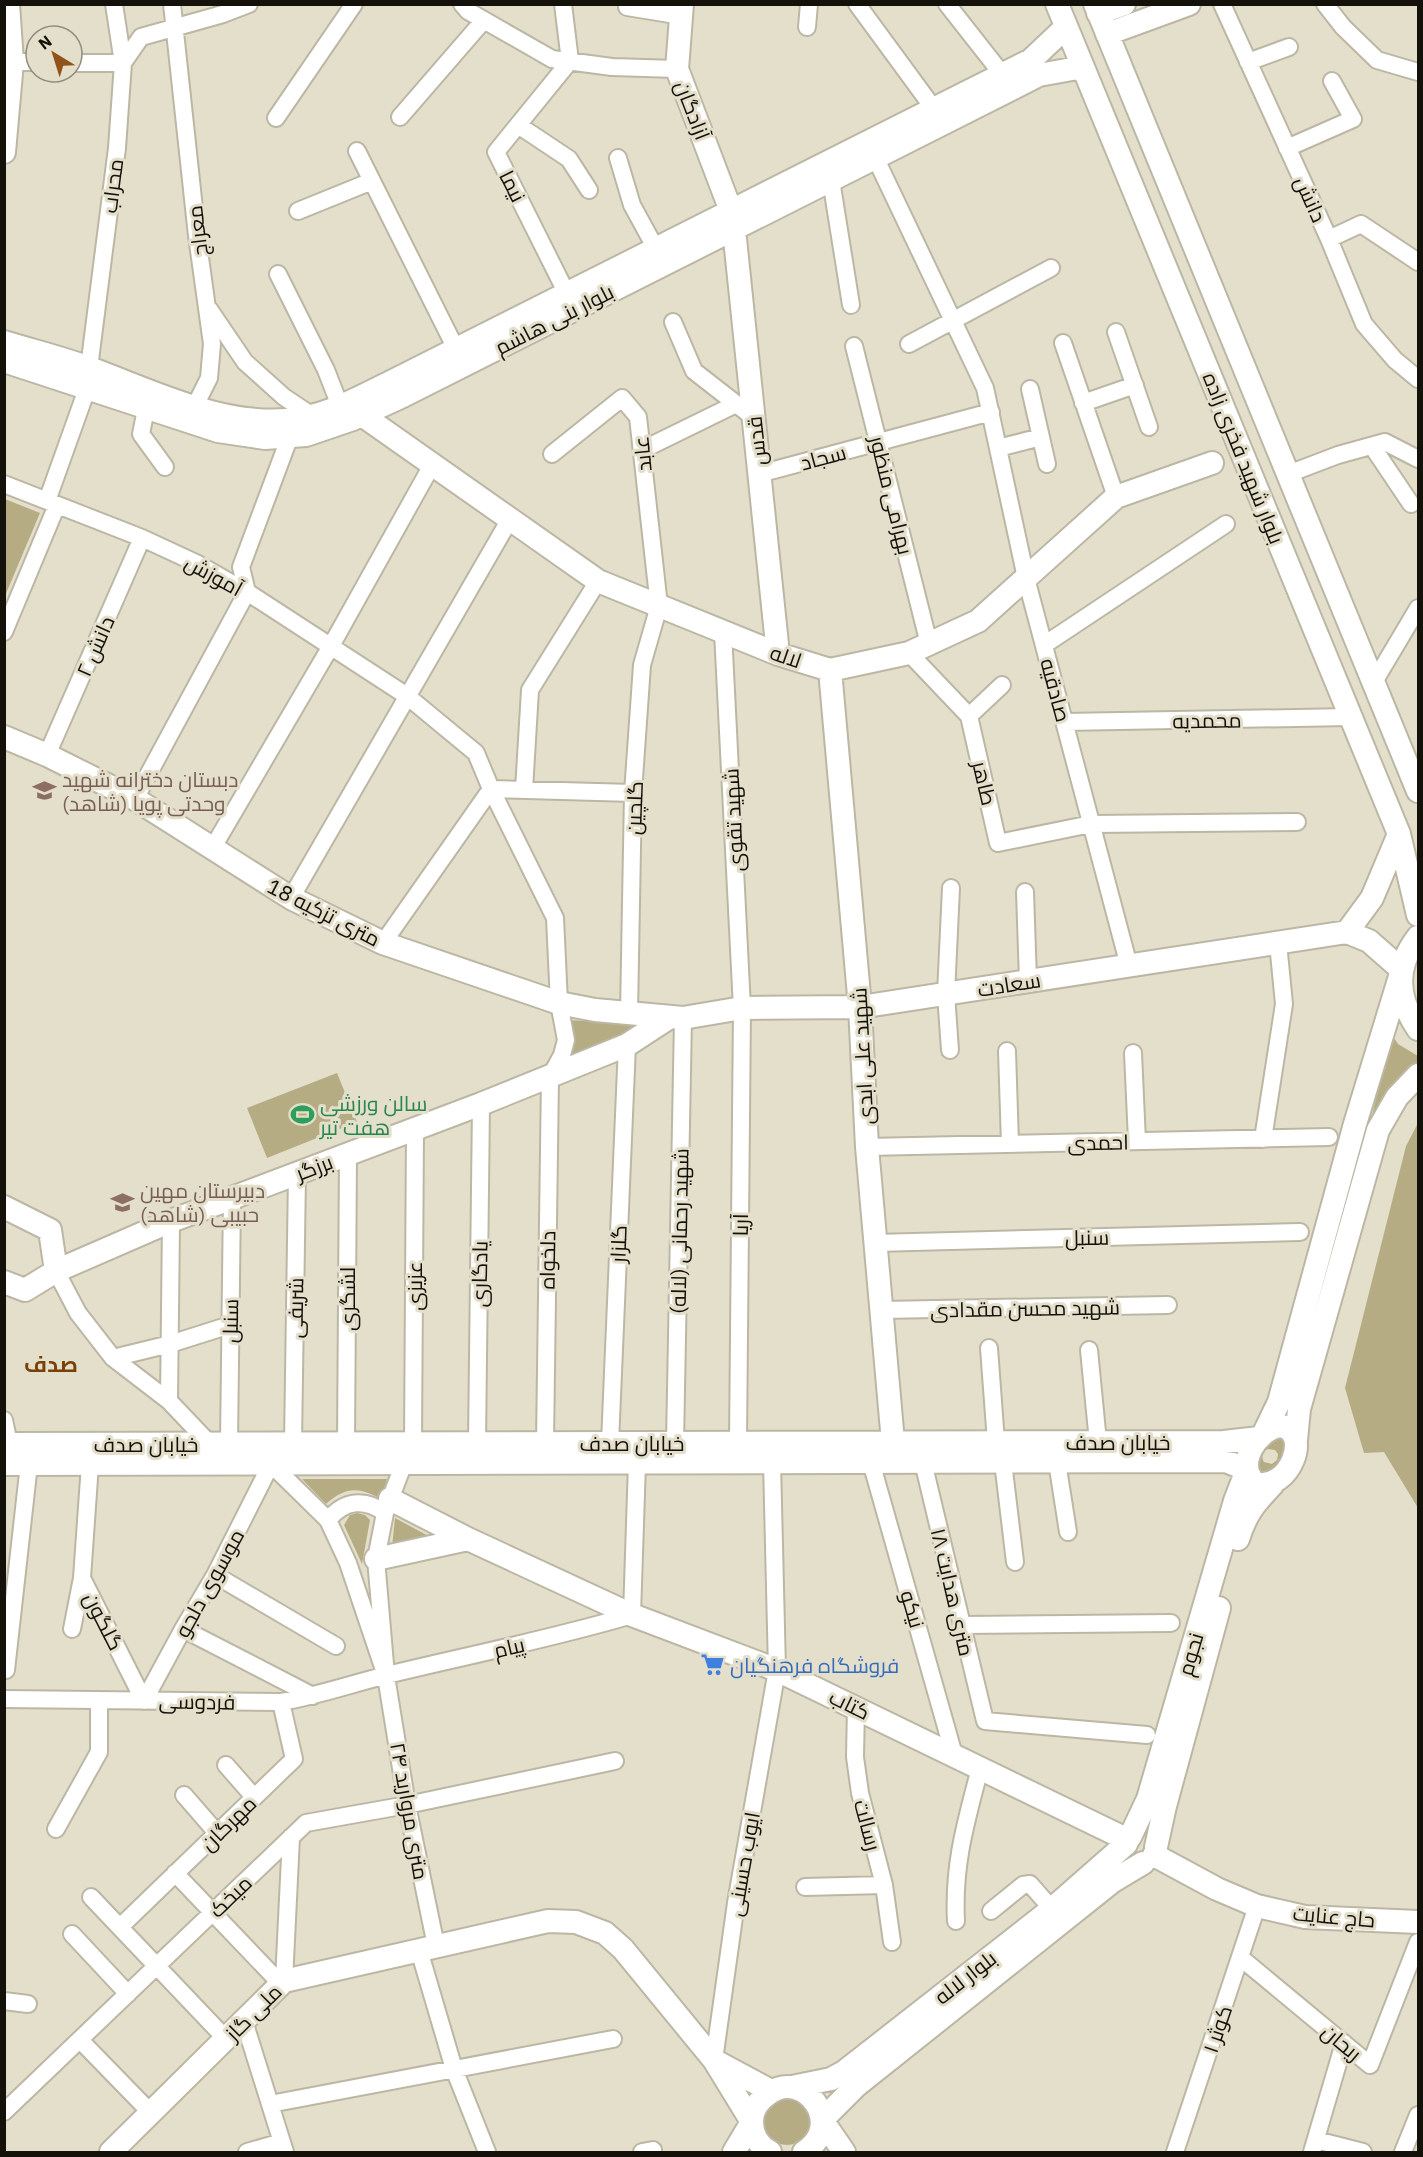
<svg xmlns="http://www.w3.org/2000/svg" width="1423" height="2157" font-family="'IBM Plex Sans',Cairo,sans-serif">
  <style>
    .green { fill: #b6ac84; fill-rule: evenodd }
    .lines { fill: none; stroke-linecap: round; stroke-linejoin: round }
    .street-casing { stroke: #bcb7a4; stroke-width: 20 }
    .secondary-casing { stroke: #bcb7a4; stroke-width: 26 }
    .street { stroke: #fff; stroke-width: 16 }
    .secondary { stroke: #fff; stroke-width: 22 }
    .labels { text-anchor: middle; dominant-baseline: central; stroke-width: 6; stroke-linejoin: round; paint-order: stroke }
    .street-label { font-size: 21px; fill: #13110a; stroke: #e4dfcb }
    .education-label { font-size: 21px; fill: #785e54; stroke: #e4dfcb; text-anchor: start }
    .leisure-label { font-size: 21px; fill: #27864d; stroke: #e4dfcb; text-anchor: start }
    .shop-label { font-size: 21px; fill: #366cbe; stroke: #e4dfcb; text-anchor: start }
    .neighbourhood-label { font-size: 22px; font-weight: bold; fill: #794108; stroke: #e4dfcb }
  </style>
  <rect width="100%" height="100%" fill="#e4dfcb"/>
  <path class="green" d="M5 499 40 513 5 596Z
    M566 1020 633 1023 652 1021 572 1056C576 1043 571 1033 566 1020Z
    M1392 1035 1398 1044 1418 1056V1061C1395 1074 1383 1101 1370 1123Z
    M337 1073 357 1122 267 1158 247 1108Z
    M1418 1123V1508L1384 1452 1364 1453 1345 1388 1406 1146Z
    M1272 1435 1288 1436 1279 1468 1261 1476 1254 1460ZM1268 1449 1275 1450 1278 1454 1277 1460 1272 1464 1264 1462C1261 1457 1262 1452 1268 1449Z
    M302 1479H387L381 1499C358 1486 345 1487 326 1504Z
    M357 1513 365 1515 370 1520 362 1564 344 1525 350 1515Z
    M395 1518 436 1540 392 1547Z
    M764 2122a23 23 0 1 1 46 0a23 23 0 1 1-46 0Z"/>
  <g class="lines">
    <defs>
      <path id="street" d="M172 4 197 236 212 344 209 378 195 406
        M462 4 468 11 552 59 612 67 677 69
        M563 4 570 61 496 152 567 294
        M857 4 934 109
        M947 4 1002 74
        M1222 4 1329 239 1364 324 1395 360 1418 379
        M1325 4 1343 27 1377 60 1418 72
        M627 7 682 16
        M807 27 809 4
        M4 62H36
        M1248 62 1289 47
        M72 63H123L141 37 223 14 249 4
        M400 117 484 20
        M276 118 354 4
        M518 125 569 159 589 190
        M1287 148 1353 119 1332 81
        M357 151 456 349
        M875 157 985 388 1026 578 1129 966
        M618 158 632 205 656 249
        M831 180 851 305
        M298 211 372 181
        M1329 239 1361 224 1418 262
        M278 274 326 370 340 406
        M209 309 245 362 284 397 311 415
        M673 322 694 371 753 417
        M1116 332 1149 427
        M1063 343 1116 497
        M909 344 1051 268
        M854 346 929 644
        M89 368 117 148 123 63 114 4
        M1030 389 1047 464
        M1083 403 1135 385
        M146 409 141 434 165 467
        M1372 446 1411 504
        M998 448 1041 437
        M642 450 736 404
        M552 454 622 398 638 417 659 606 642 665 633 793 629 1013
        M759 474 991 412
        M1288 474 1338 455 1385 442 1418 459
        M4 484 142 538 196 563 247 592 407 696 476 753 491 789 555 918 559 1003 566 1040 562 1055 550 1077 545 1443
        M47 501 87 389
        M4 632 57 505
        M723 632 742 1008 738 1443
        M1044 645 1226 524
        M909 653 969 716 998 843 1091 824 1297 822
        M1374 682 1418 608
        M969 716 1002 685
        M1064 722 1350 717
        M47 755 142 538
        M524 790 530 690 598 581
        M135 799 247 592 241 567 290 436
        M212 849 331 646 432 465
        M1025 892 1028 981
        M291 898 510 519
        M383 943 491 789 633 793
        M950 1050 946 994 951 888
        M1007 1051 1010 1144
        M1133 1053 1137 1141
        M1263 1139 1284 1004 1278 943
        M867 1147 1329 1137
        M875 1243 1300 1232
        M56 1271 78 1313 113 1358 169 1401 209 1443
        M881 1310 1168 1305
        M989 1348 996 1442
        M1089 1350 1098 1442
        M113 1358 170 1344 230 1325
        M169 1401 171 1221
        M4 1420 9 1444
        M229 1443 232 1198
        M293 1443 297 1174
        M346 1443 348 1154
        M413 1443 415 1129
        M477 1443 481 1104
        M610 1443 627 1045
        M675 1443 683 1018
        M871 1462 954 1755
        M923 1462 985 1721 1147 1735
        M1003 1462 1015 1562
        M1057 1462 1068 1532
        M404 1463 385 1513 376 1559 386 1676 407 1805 436 1946
        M90 1464 82 1578 144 1701
        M328 1520C344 1500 365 1498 385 1513
        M215 1575 336 1646
        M961 1625 1171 1623
        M72 1629 82 1578
        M183 1629 313 1696
        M6 1670 29 1464
        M4 1699 281 1702C317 1696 351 1684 387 1675 469 1655 551 1639 632 1615L637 1463
        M144 1701 183 1629 215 1575 271 1464 328 1520 348 1563 386 1676
        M856 1706 855 1757 860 1793 884 1885 892 1942
        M226 1765 254 1797
        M184 1795 217 1833
        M56 1829 99 1752V1701
        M175 1873 281 1984
        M805 1887 884 1885
        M91 1897 226 2039
        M991 1911 1023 1885 1030 1884 1052 1909
        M956 1921C953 1864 966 1822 980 1768
        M120 1927 294 1759 281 1702
        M72 1934 128 1994
        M419 1950 454 2069 487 2152
        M1241 1958 1370 2065 1418 1942
        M284 1981 291 1837
        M4 2001 28 2004
        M244 2021 285 2152
        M80 2040 151 2113
        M714 2060 736 1903 777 1670 772 1462
        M270 2104 613 2039
        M4 2112 306 1823 407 1805 615 1761
        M1316 2140 1363 2152
        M247 2152 282 2142
        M642 2152 653 2150
        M1175 2152 1257 1906
        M1312 2152 1344 2043
        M1403 2152 1418 2115"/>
      <path id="secondary" d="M682 4 677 69 731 211
        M1057 4 1399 834 1418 915
        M1095 4 1418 791
        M1098 13 1124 4
        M1107 34 1189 4
        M4 152 12 62 8 4
        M734 229 778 654
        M4 342C33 351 63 358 92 369 157 393 231 431 302 418 335 412 366 394 395 380L1031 60 1066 27
        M4 361 218 431 265 438 306 435 353 419 403 396 1039 75 1083 67
        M362 415 598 581 778 654 830 670 909 653 978 621 1116 497 1212 463
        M830 670 860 1007 867 1147 893 1442
        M4 737 47 755 135 799 291 898 383 943 559 1003 595 1010 683 1018 742 1008 860 1007 1347 932
        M1347 932 1372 898 1399 834
        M1418 937C1394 968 1397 998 1418 1029
        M4 1207 50 1230 56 1271
        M4 1282 25 1290 56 1271 171 1221 481 1104 627 1045 670 1017
        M1280 1426C1313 1430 1290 1493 1255 1483 1235 1465 1257 1429 1280 1426Z
        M1265 1431 1279 1402 1355 1124 1402 970 1369 941 1347 932
        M1296 1440 1299 1409 1378 1130 1397 1097 1418 1075
        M4 1444 1224 1442 1259 1438
        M4 1464 1226 1461 1247 1470 1235 1501 1148 1799 1130 1837
        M390 1499 468 1539 632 1615 777 1670 1128 1840
        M1238 1539C1246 1513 1255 1503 1273 1484
        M376 1559 468 1539
        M1156 1847 1165 1806 1219 1608
        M1154 1855 1217 1889 1257 1906 1305 1917 1418 1922
        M715 2061 771 2091
        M792 2087 831 2079 844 2072 1052 1909 1126 1844
        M822 2120 856 2086 1113 1881 1143 1863
        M822 2120 844 2152
        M111 2152 284 1981 548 1921 576 1922 605 1933 623 1949 714 2060 752 2122 734 2152
        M770 2152C759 2146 752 2135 752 2122 752 2110 759 2100 768 2094 805 2067 846 2126 804 2152"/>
    </defs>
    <use href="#street" class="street-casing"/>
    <use href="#secondary" class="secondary-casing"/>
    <use href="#street" class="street"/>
    <use href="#secondary" class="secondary"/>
  </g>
  <defs>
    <symbol id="school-bare" viewBox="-9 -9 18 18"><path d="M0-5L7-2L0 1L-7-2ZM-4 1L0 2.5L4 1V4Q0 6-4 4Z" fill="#8d6e63" stroke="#e4dfcb" stroke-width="2.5" paint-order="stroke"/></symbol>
    <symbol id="stadium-bare" viewBox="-9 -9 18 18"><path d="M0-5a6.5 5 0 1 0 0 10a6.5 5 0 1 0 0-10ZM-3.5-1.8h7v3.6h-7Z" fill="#2e9e5b" stroke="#e4dfcb" stroke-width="2.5" paint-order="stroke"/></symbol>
    <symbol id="supermarket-bare" viewBox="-9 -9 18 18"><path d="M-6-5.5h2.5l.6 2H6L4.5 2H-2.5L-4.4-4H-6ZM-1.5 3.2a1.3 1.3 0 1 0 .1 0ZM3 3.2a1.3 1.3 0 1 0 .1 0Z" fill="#3f7fe0" stroke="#e4dfcb" stroke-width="2.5" paint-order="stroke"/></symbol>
  </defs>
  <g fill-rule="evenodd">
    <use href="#school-bare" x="28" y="774" width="33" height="33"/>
    <use href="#stadium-bare" x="286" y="1098" width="33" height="33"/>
    <use href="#school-bare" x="106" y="1186" width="33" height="33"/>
    <use href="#supermarket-bare" x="696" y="1648" width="33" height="33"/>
  </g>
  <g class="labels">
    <g class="street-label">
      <text transform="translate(693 110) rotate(69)">آزادگان</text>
      <text transform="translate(112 186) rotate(-83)">محراب</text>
      <text transform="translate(513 186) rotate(63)">نیما</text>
      <text transform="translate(1311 199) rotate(66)">دانش</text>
      <text transform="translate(197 231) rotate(-97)">معراج</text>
      <text transform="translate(554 319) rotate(-27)">بلوار بنی هاشم</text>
      <text transform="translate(756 441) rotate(-96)">قدس</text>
      <text transform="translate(642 454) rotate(-96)">عابد</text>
      <text transform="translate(823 457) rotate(-15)">سجاد</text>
      <text transform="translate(1244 458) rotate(68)">بلوار شهید فخری زاده</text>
      <text transform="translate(892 495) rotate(76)">بهرامی منظور</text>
      <text transform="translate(214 575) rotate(29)">آموزش</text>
      <text transform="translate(95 646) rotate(-66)">دانش ۲</text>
      <text transform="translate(786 656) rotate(19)">لاله</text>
      <text transform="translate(1056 690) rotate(75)">صادقیه</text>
      <text transform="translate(1207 720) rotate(-1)">محمدیه</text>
      <text transform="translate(985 783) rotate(77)">طاهر</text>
      <text transform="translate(634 808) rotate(-88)">گلچین</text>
      <text transform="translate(733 820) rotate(-93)">شهید تقوی</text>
      <text transform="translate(324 912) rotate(27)">18 متری تزکیه</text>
      <text transform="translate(1009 984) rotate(-9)">سعادت</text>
      <text transform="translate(862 1056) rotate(-93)">شهید علی ابدی</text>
      <text transform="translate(1098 1142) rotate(-1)">احمدی</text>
      <text transform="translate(314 1167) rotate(-21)">برزگر</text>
      <text transform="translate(740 1225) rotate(-89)">آریا</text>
      <text transform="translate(679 1231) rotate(-89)">شهید رحمانی (لاله)</text>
      <text transform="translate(1087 1237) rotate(-1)">سنبل</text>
      <text transform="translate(618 1244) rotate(-88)">گلزار</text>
      <text transform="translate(547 1260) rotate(-89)">دلخواه</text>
      <text transform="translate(479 1274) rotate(-89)">یادگاری</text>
      <text transform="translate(414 1286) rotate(-90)">عزیزی</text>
      <text transform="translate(347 1299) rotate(-90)">لشگری</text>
      <text transform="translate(295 1308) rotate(-89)">شریفی</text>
      <text transform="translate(1025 1308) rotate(-1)">شهید محسن مقدادی</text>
      <text transform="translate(230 1321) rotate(-89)">سنبل</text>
      <text x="1118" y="1442">خیابان صدف</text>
      <text x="632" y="1443">خیابان صدف</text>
      <text x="146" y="1444">خیابان صدف</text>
      <text transform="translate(209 1583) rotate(-61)">موسوی دلجو</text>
      <text transform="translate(953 1592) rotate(77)">۱۸ متری هدایت</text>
      <text transform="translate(913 1609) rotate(74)">نیکو</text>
      <text transform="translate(104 1621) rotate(63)">گلگون</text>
      <text transform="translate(509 1647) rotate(-13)">پیام</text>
      <text transform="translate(1190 1654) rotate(-74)">نجوم</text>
      <text transform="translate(197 1701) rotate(1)">فردوسی</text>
      <text transform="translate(850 1704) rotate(26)">کتاب</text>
      <text transform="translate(410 1811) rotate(80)">۲۴ متری مروارید</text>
      <text transform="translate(228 1823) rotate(-44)">مهرگان</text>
      <text transform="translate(868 1825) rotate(75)">رسالت</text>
      <text transform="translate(743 1864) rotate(-80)">ایوب حسینی</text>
      <text transform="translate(230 1896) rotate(-44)">میخک</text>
      <text transform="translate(1334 1916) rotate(5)">حاج عنایت</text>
      <text transform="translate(965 1977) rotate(-38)">بلوار لاله</text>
      <text transform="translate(253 2012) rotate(-45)">ملی گاز</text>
      <text transform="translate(1217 2029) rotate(-71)">کوثر ۱</text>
      <text transform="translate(1342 2042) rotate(40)">ریحان</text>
    </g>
    <g class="education-label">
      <text x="62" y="779">دبستان دخترانه شهید<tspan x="62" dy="24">وحدتی پویا (شاهد)</tspan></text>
      <text x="140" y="1190">دبیرستان مهین<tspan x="140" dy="24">حبیبی (شاهد)</tspan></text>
    </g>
    <g class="leisure-label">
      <text x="320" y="1103">سالن ورزشی<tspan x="320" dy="24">هفت تیر</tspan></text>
    </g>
    <g class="shop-label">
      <text x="730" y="1665">فروشگاه فرهنگیان</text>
    </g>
    <g class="neighbourhood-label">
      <text x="51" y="1363">صدف</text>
    </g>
  </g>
  <rect width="1423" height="2157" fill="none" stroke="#13110a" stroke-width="12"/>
  <g transform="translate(54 54) rotate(322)"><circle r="28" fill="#e4dfcb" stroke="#908d7e" stroke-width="1.5"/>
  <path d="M0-4.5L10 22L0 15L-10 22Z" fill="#92531a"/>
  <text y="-9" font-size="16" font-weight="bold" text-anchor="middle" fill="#13110a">N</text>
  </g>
</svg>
